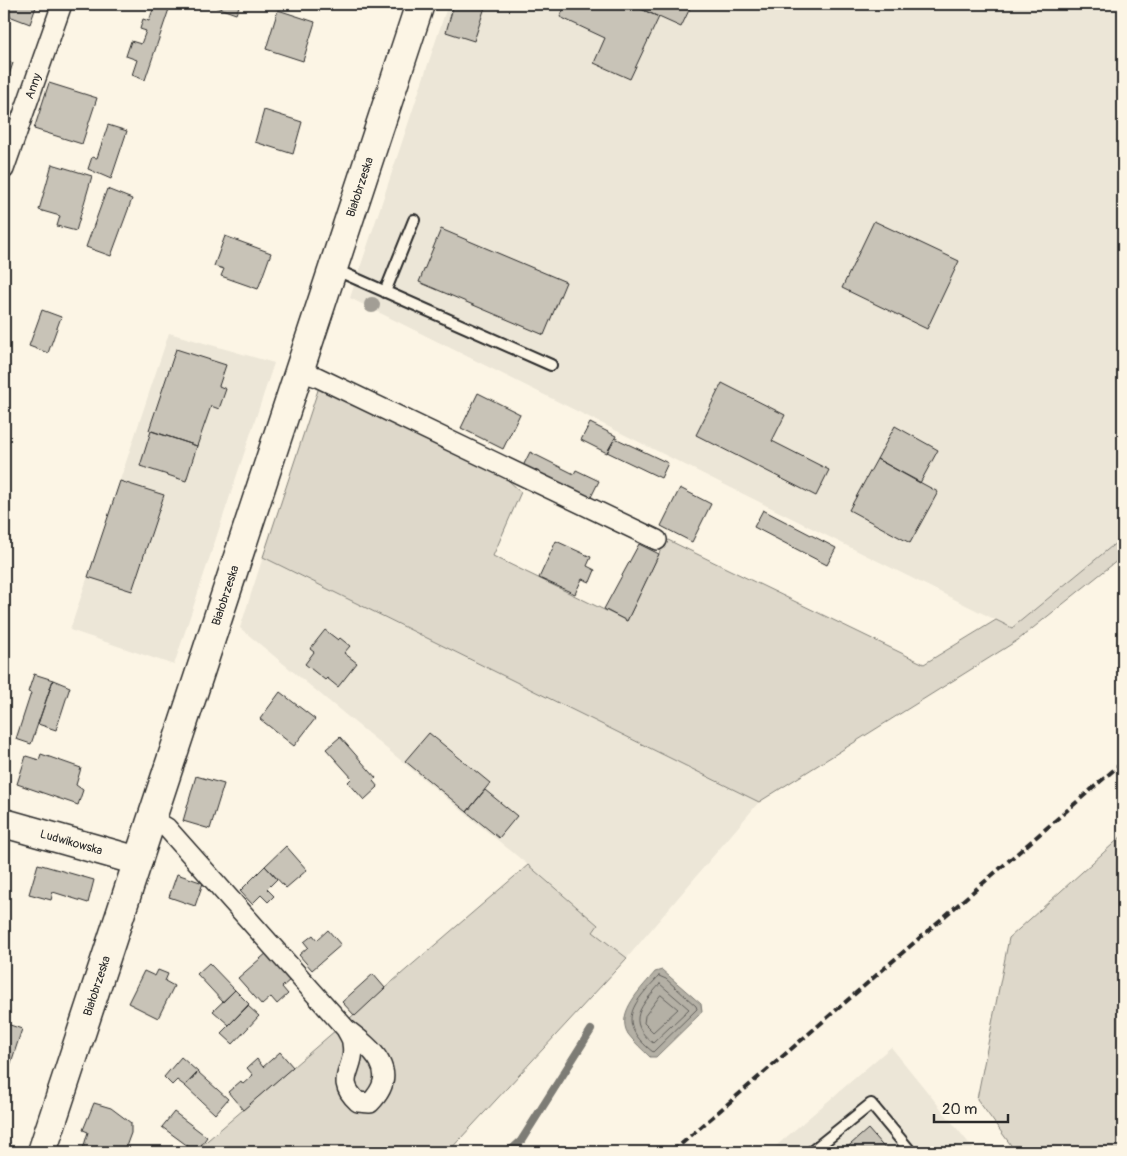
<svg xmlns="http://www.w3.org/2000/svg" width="1127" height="1156" font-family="Pangolin,sans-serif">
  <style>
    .built { fill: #ece6d7 }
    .green { fill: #ded8ca; stroke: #84827a }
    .water { fill: #b4b0a5; stroke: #7d7b74 }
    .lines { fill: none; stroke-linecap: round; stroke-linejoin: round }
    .shore { stroke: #62605c; stroke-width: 1 }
    .stream { stroke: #7d7b74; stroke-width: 8 }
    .building { fill: #c8c3b7; stroke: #2b2b2b }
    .lane-casing { stroke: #2b2b2b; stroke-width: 14 }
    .street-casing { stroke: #2b2b2b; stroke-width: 22 }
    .secondary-casing { stroke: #2b2b2b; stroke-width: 31 }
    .lane { stroke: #fcf5e5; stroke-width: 10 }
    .street { stroke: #fcf5e5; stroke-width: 19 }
    .secondary { stroke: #fcf5e5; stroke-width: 28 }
    .rail { stroke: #2b2b2b; stroke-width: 4; stroke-dasharray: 8 4; stroke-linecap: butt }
    .tree { fill: #a29e95 }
    .labels { text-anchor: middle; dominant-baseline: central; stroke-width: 4; stroke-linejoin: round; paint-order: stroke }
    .street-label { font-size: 12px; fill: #2b2b2b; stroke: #fcf5e5 }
  </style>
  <rect width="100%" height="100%" fill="#fcf5e5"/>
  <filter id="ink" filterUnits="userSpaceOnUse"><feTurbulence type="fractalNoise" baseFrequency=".02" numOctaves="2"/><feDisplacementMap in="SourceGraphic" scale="10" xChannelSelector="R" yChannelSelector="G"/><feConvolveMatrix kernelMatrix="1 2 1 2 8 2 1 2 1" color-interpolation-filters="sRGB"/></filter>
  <g filter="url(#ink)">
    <path class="built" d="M448 4H1123V537L1012 628 350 298Z
      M169 333 274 363 174 665 70 630Z
      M263 557 759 802 627 958 592 932 598 925 528 865 240 628Z
      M891 1047 976 1152H769Z"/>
    <path class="green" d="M319 387 507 479 521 492 493 556 627 621 666 539 924 664 996 620 1012 628 1123 537V556L1018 640 759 802 263 557Z
      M1123 835V1152H1016L977 1099 1009 938Z
      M528 865 598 925 593 932 627 958 448 1152H194Z"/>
    <path class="water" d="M662 970 701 1004 702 1012 656 1057H650C643 1050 634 1042 628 1034 615 1012 643 987 655 972Z"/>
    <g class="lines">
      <path class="shore" d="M659 976 666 979 696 1006 697 1009 653 1052C616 1023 631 1005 659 976Z
        M660 984 689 1009 653 1043C625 1021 641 1006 660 984Z
        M661 995 678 1009 653 1032 644 1023 645 1016Z"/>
      <path class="stream" d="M509 1152 521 1141 591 1030"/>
    </g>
    <path class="building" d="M4 4H37L30 24 4 14Z
      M155 4 169 9 145 80 132 75 137 60 126 56 131 41 141 44 146 31 140 29 143 19 149 21Z
      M218 4H240L236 14 216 7Z
      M454 4H486L474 41 446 32Z
      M566 4H630L659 17 630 79 594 63 605 38 560 17Z
      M630 4H692L681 27Z
      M278 10 315 22 303 61 266 49Z
      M4 60 13 63 4 90Z
      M49 83 97 98 82 144 34 129Z
      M264 110 302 122 293 154 255 142Z
      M108 125 127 131 111 179 88 169 92 157 97 158Z
      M52 164 92 176 76 231 57 226 60 216 39 210Z
      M107 189 132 199 111 256 86 247Z
      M874 221 959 261 927 329 842 288Z
      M441 229 566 282 544 335 419 282Z
      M225 236 271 253 258 289 221 276 224 269 214 266Z
      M42 310 61 317 48 353 29 346Z
      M176 349 226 365 219 386 226 389 219 409 211 406 197 446 149 430Z
      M722 383 785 415 772 441 829 470 816 496 696 435Z
      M478 393 520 414 503 449 461 428Z
      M590 423 616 436 607 453 581 440Z
      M895 426 938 450 920 483 877 459Z
      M151 431 197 446 186 481 140 466Z
      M615 438 668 463 661 478 607 452Z
      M530 452 574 474 576 470 599 481 590 499 523 466Z
      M877 459 938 492 910 543 849 510Z
      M120 481 164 495 132 591 88 577Z
      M680 488 711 504 692 542 661 526Z
      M763 510 836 548 827 565 754 527Z
      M556 541 591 557 587 566 595 570 590 582 582 579 575 594 539 578Z
      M639 544 659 554 627 621 604 609Z
      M325 630 338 640 340 638 350 646 344 653 357 663 338 687 327 678 325 680 305 664 314 652 310 649Z
      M34 674 53 680 31 744 16 739 31 693 28 692Z
      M53 680 70 687 56 730 38 724Z
      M280 692 315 719 294 746 260 719Z
      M429 733 490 783 467 812 405 761Z
      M340 737 376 778 373 781 378 787 364 800 348 782 352 778 326 749Z
      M41 754 81 768 76 785 83 790 78 805 17 784 26 756 39 760Z
      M196 776 224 784 210 829 183 821Z
      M485 790 517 816 499 838 467 812Z
      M286 846 307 870 286 888 265 866Z
      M38 864 94 880 88 903 53 892 51 900 29 894Z
      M265 866 277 879 267 889 274 896 268 902 261 895 252 904 240 891Z
      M177 874 203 883 195 906 169 897Z
      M328 930 341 945 312 970 299 955 308 947 304 942 313 935 317 940Z
      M268 952 291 979 282 987 288 994 277 1004 271 997 262 1005 238 978Z
      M209 963 235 990 223 1002 197 974Z
      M158 970 168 974 165 981 174 986 158 1018 128 1003 144 971 155 976Z
      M373 974 385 988 355 1016 342 1002Z
      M235 990 249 1004 229 1025 213 1011Z
      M248 1006 259 1016 233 1044 221 1033Z
      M4 1023 22 1029 8 1072 4 1070Z
      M280 1052 293 1067 243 1110 228 1092 241 1081 243 1084 253 1075 247 1068 257 1059 263 1067Z
      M181 1057 198 1072 185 1086 177 1080 172 1085 164 1077Z
      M198 1072 228 1099 215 1114 185 1086Z
      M94 1103 111 1108 131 1123V1133L124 1152H82L88 1132 83 1130Z
      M174 1112 207 1137 196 1152 162 1127Z
      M868 1129 888 1152H842Z"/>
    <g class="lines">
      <defs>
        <path id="lane" d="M334 269 551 365
          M385 292 414 220
          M811 1152 871 1104 911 1152"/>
        <g id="street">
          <path id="s1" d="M4 169 62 4"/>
          <path d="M300 371 317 377 657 540"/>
          <path d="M152 819 167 828 346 1029C348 1033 352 1039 352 1043 357 1071 332 1078 358 1102L370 1103C402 1071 371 1048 346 1029"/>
        </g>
        <g id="secondary">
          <path id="s2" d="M4 823 138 861"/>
          <path id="s3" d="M42 1152 420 4"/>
        </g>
      </defs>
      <use href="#lane" class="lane-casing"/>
      <use href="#street" class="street-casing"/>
      <use href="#secondary" class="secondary-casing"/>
      <use href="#lane" class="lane"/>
      <use href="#street" class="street"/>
      <use href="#secondary" class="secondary"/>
      <path class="rail" d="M672 1152 1123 762"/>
    </g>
    <circle class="tree" cx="372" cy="305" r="8"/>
  </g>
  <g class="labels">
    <g class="street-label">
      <text stroke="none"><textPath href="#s1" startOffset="88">Anny</textPath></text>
      <text stroke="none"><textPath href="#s3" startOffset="1016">Białobrzeska</textPath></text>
      <text stroke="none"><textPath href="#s3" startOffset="586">Białobrzeska</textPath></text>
      <text stroke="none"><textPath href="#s2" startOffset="70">Ludwikowska</textPath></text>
      <text stroke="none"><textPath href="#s3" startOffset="175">Białobrzeska</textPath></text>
    </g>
  </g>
  <rect width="1127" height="1156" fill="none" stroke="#fcf5e5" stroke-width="20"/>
  <rect x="10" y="10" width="1107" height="1136" fill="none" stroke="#2b2b2b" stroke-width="2" filter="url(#ink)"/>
  <path d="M934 1114v8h74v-8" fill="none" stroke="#2b2b2b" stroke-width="2.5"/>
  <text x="942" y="1114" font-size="15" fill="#2b2b2b" stroke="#fcf5e5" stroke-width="4" paint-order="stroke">20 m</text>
</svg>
